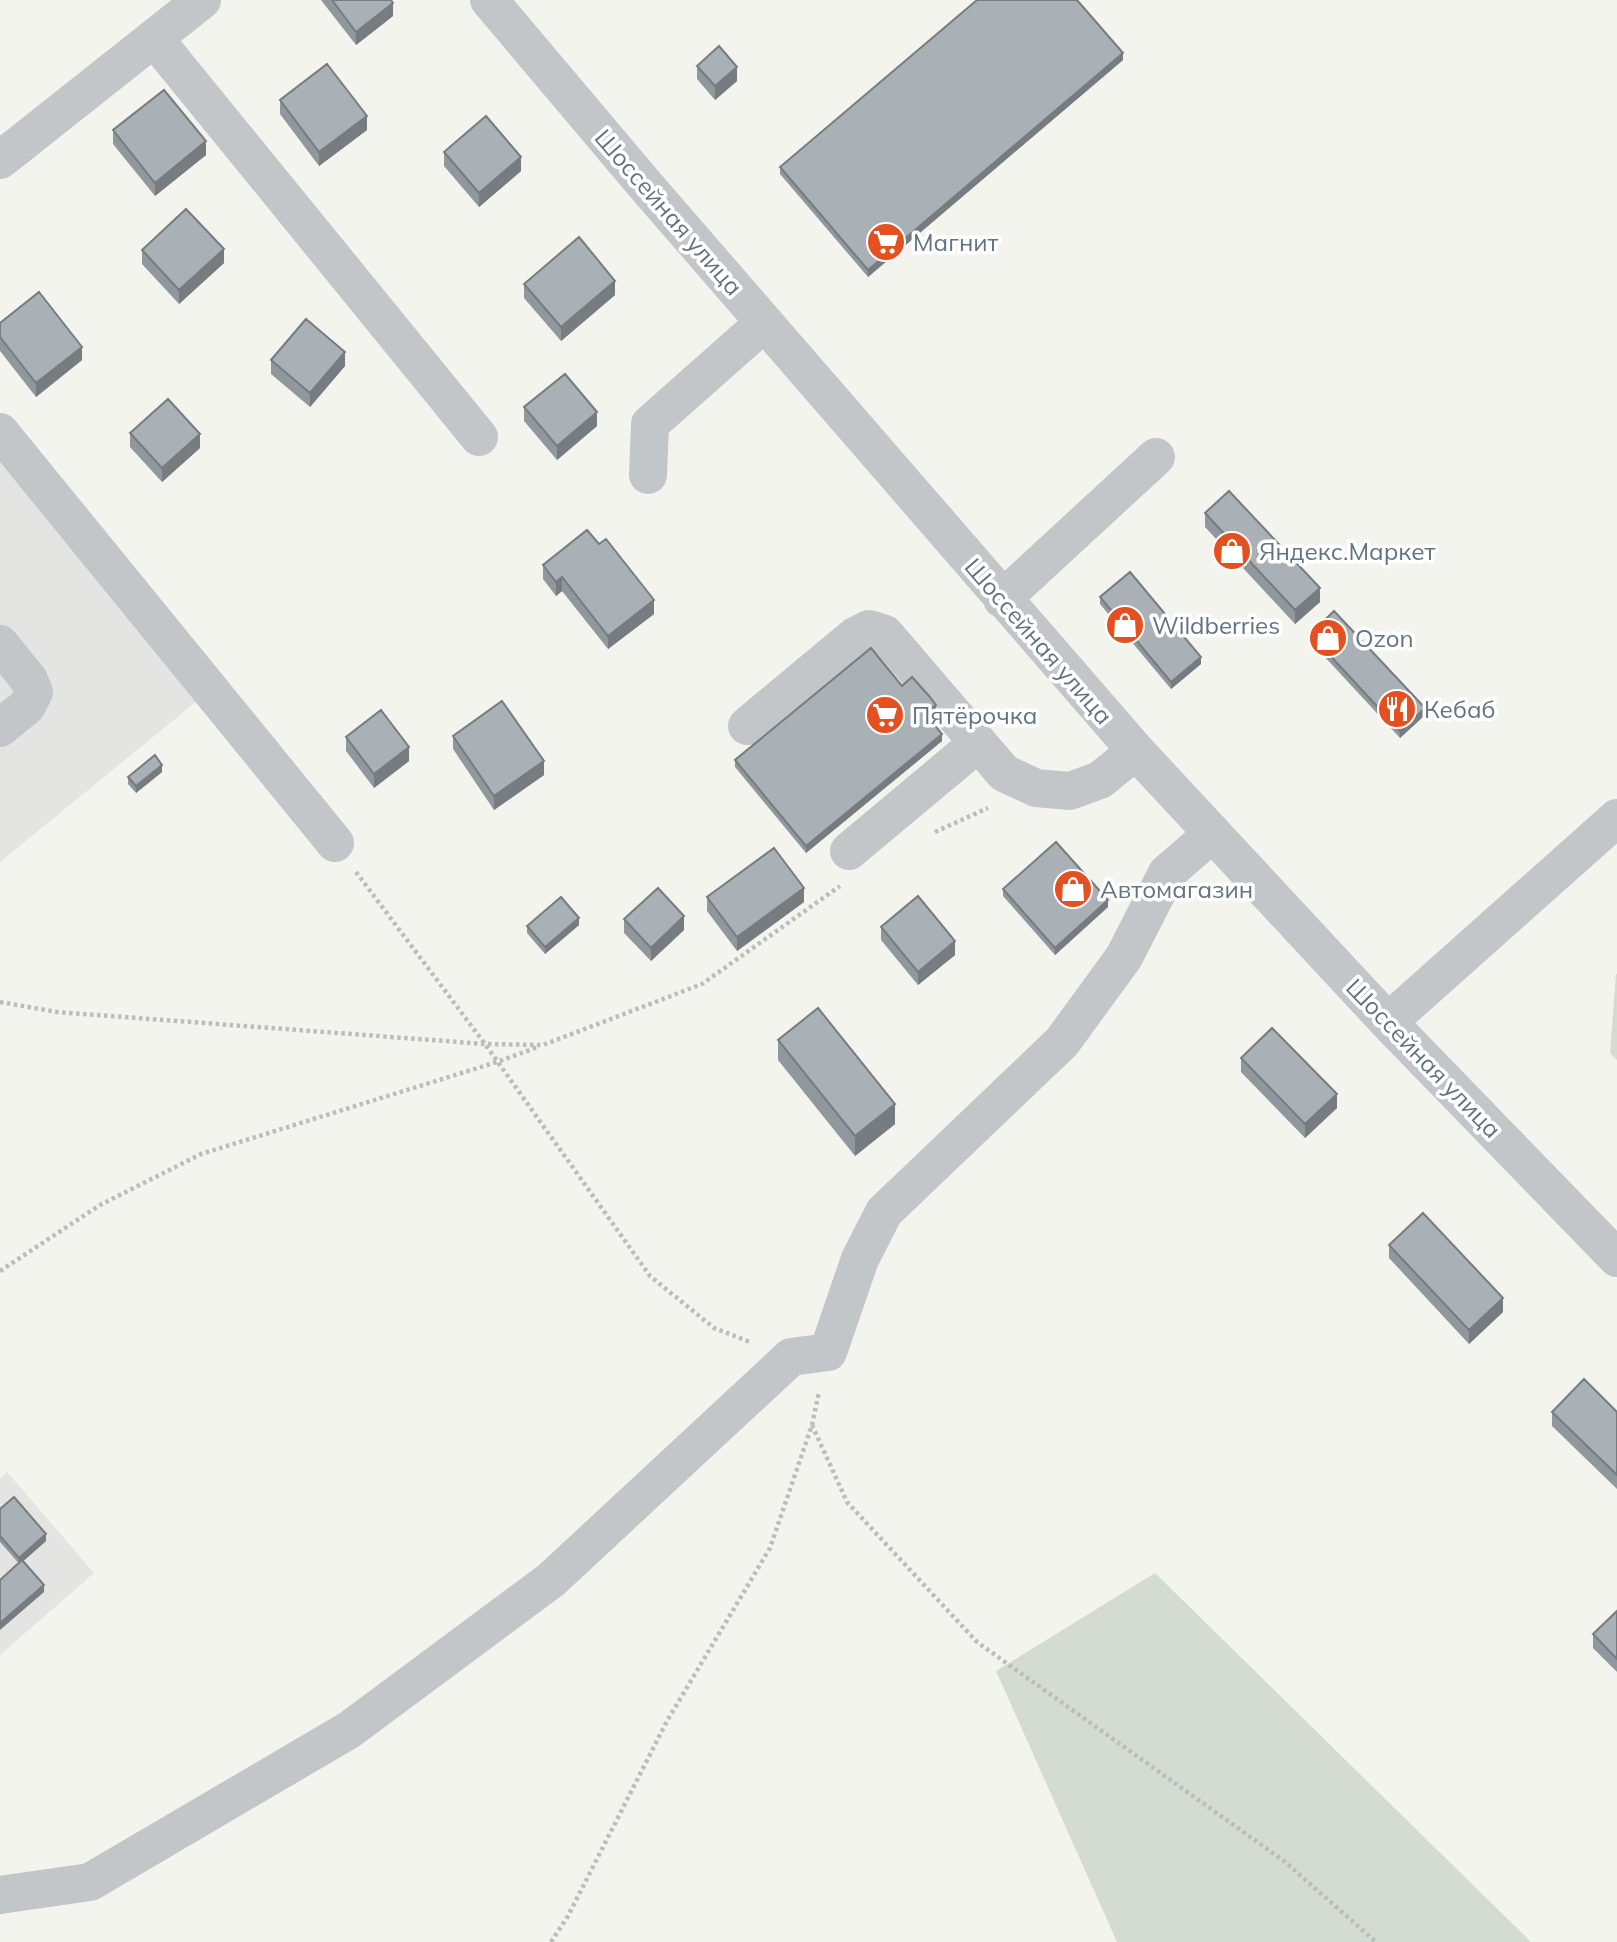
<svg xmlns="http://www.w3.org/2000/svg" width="1617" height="1942" font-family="Mulish,sans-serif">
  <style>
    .built { fill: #e4e5e3 }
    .green { fill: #d4dbd0 }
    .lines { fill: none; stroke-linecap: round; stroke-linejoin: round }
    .path { stroke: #babcbe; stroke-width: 4.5; stroke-dasharray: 3.5 3.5; stroke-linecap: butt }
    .minor { stroke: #c3c6c9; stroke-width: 38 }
    .wall { fill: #91989d }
    .shaded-wall { fill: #767c7f }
    .building { fill: #a9b1b6; stroke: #767c7f; stroke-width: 2 }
    .labels { text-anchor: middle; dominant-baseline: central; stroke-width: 7; stroke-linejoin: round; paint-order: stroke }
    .street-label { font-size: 24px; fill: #627381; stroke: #fff }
    .poi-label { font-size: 24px; fill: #627381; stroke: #fff; text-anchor: start }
  </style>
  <rect width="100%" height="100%" fill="#f4f4ef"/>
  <path class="built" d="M0 462 197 701 0 862Z
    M7 1472 94 1573 0 1655V1479Z"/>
  <path class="green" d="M1616 974H1617V1060L1610 1053Z
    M1155 1573 1531 1942H1117L996 1671Z"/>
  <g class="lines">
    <path class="path" d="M935 832 988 808
      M356 872 485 1044 650 1276 714 1328 750 1342
      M0 1002 57 1012 485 1044 543 1045 702 984 840 886
      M0 1271 100 1205 201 1154 497 1062 538 1047
      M812 1425 847 1502 977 1642 1284 1861 1376 1942
      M551 1942 568 1916 667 1721 770 1548 812 1425 819 1392"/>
    <path class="minor" d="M489 0 646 186 1136 751 1388 1022 1617 1258
      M154 38 479 437
      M0 160 202 0
      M0 432 335 843
      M648 475 650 424 764 323
      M1002 599 1156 457
      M0 644 29 680 34 692 27 706 0 728
      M747 726 855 636 869 629 885 634 1004 773 1036 788 1070 791 1100 780 1136 751
      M849 851 977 744
      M1388 1022 1617 818
      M0 1895 90 1882 349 1730 551 1580 791 1357 828 1352 860 1259 884 1212 1062 1042 1124 957 1167 873 1212 834"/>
  </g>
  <path class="wall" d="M321 0H391L393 16 356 45Z
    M1123 60 868 277 780 174V167Z
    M697 66 737 81 715 100 697 79Z
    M280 100 367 130 319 166 280 114Z
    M113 130 206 155 155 196 113 144Z
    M444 152 521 171 479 207 444 166Z
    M142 250 224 263 179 304 142 264Z
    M524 284 615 295 561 341 524 298Z
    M0 323 82 360 36 397 0 351Z
    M271 360 345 366 310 407 271 374Z
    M524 407 597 426 557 460 524 421Z
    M130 433 200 448 162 482 130 447Z
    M1205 513 1320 602 1295 624 1205 527Z
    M599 544 654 614 608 649 562 591 556 596 543 579V565Z
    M1100 597 1201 664 1171 689 1100 604Z
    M1310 634 1425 715 1400 738 1310 641Z
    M902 686 936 711 928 718 942 741 806 853 735 767V760Z
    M453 736 544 775 494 810 453 749Z
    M346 737 409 761 374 788 346 751Z
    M162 772 136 793 128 784V777Z
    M1003 889 1108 907 1055 955 1003 896Z
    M707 897 804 902 737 951 707 911Z
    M624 919 684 930 651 961 624 933Z
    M579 925 545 954 527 933V926Z
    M881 927 955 955 918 985 881 940Z
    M778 1040 895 1124 855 1156 778 1060Z
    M1241 1058 1337 1108 1305 1138 1241 1072Z
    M1389 1245 1503 1312 1469 1344 1389 1258Z
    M1552 1412H1617V1489L1552 1426Z
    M0 1509 46 1541 23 1561 44 1592 0 1542Z
    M1617 1611V1672L1593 1648V1634Z"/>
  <path class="shaded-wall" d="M393 3V16L356 45V32Z
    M1123 53V60L868 277V270Z
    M737 67V81L715 100V86Z
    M367 116V130L319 166V152Z
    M206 141V155L155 196V183Z
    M521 157V171L479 207V193Z
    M224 249V263L179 304V290Z
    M615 281V295L561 341V327Z
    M82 347V360L36 397V383Z
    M345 352V366L310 407V393Z
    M597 412V426L557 460V446Z
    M200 434V448L162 482V468Z
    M562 577V591L556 596V582Z
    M1320 588V602L1295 624V610Z
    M654 600V614L608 649V636Z
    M1201 657V664L1171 689V682Z
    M936 705V711L925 720V713Z
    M1425 708V715L1400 738V731Z
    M942 734V741L806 853V846Z
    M409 747V761L374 788V774Z
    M544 761V775L494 810V796Z
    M162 765V772L136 793V786Z
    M804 888V902L737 951V937Z
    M1108 900V907L1055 955V948Z
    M684 916V930L651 961V948Z
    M579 918V925L545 954V947Z
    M955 941V955L918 985V972Z
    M1337 1094V1108L1305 1138V1124Z
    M895 1104V1124L855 1156V1136Z
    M1503 1298V1312L1469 1344V1330Z
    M46 1534V1541L19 1565V1558Z
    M44 1585V1592L0 1630V1623Z"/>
  <path class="building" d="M332 0H391L393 3 356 32Z
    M977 0H1077L1123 53 868 270 780 167Z
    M719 46 737 67 715 86 697 66Z
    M327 64 367 116 319 152 280 100Z
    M164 90 206 141 155 183 113 130Z
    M486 116 521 157 479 193 444 152Z
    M186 209 224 249 179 290 142 250Z
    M579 237 615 281 561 327 524 284Z
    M39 292 82 347 36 383 0 337V323Z
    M306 319 345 352 310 393 271 360Z
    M565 374 597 412 557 446 524 407Z
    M168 399 200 434 162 468 130 433Z
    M1229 491 1320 588 1295 610 1205 513Z
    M587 530 599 544 606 539 654 600 608 636 562 577 556 582 543 565Z
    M1130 572 1201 657 1171 682 1100 597Z
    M1334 611 1425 708 1400 731 1310 634Z
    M871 648 902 686 912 677 929 696 936 705 925 713 942 734 806 846 735 760Z
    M502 701 544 761 494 796 453 736Z
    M381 710 409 747 374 774 346 737Z
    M155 755 162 765 136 786 128 777Z
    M1056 842 1108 900 1055 948 1003 889Z
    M774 848 804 888 737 937 707 897Z
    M658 888 684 916 651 948 624 919Z
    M918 896 955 941 918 972 881 927Z
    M561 897 579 918 545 947 527 926Z
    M818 1008 895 1104 855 1136 778 1040Z
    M1272 1028 1337 1094 1305 1124 1241 1058Z
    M1423 1213 1503 1298 1469 1330 1389 1245Z
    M1584 1379 1617 1412V1475L1552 1412Z
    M14 1497 46 1534 19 1558 0 1536V1509Z
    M22 1560 44 1585 0 1623V1580Z
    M1617 1611V1659L1593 1634Z"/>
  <defs>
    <symbol id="supermarket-disc" viewBox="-11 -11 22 22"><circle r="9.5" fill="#e4501f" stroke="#fff"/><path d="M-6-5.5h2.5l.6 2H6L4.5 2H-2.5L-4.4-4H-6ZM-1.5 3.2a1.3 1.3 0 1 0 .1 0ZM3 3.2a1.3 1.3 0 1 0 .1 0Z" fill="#fff"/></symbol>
    <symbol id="shop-disc" viewBox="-11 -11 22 22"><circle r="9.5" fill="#e4501f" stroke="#fff"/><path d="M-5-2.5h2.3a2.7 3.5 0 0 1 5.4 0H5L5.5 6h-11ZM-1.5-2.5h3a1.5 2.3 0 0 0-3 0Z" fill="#fff"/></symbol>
    <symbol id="restaurant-disc" viewBox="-11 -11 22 22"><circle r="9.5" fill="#e4501f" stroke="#fff"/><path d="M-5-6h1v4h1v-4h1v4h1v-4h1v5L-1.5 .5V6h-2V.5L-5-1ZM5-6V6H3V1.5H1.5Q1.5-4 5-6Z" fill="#fff"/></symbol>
  </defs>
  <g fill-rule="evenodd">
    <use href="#supermarket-disc" x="864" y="220" width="44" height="44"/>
    <use href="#shop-disc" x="1210" y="529" width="44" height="44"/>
    <use href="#shop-disc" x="1103" y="603" width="44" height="44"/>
    <use href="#shop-disc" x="1306" y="616" width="44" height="44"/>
    <use href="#restaurant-disc" x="1375" y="687" width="44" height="44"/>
    <use href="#supermarket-disc" x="863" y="693" width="44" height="44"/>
    <use href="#shop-disc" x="1051" y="867" width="44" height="44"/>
  </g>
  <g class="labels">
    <g class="street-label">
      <text transform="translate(669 212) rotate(49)">Шоссейная улица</text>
      <text transform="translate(1039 641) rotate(49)">Шоссейная улица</text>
      <text transform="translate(1424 1058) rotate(46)">Шоссейная улица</text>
    </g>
    <g class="poi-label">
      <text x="913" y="242">Магнит</text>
      <text x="1259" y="551">Яндекс.Маркет</text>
      <text x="1152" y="625">Wildberries</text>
      <text x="1355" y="638">Ozon</text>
      <text x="1424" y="709">Кебаб</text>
      <text x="912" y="715">Пятёрочка</text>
      <text x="1100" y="889">Автомагазин</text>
    </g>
  </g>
</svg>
